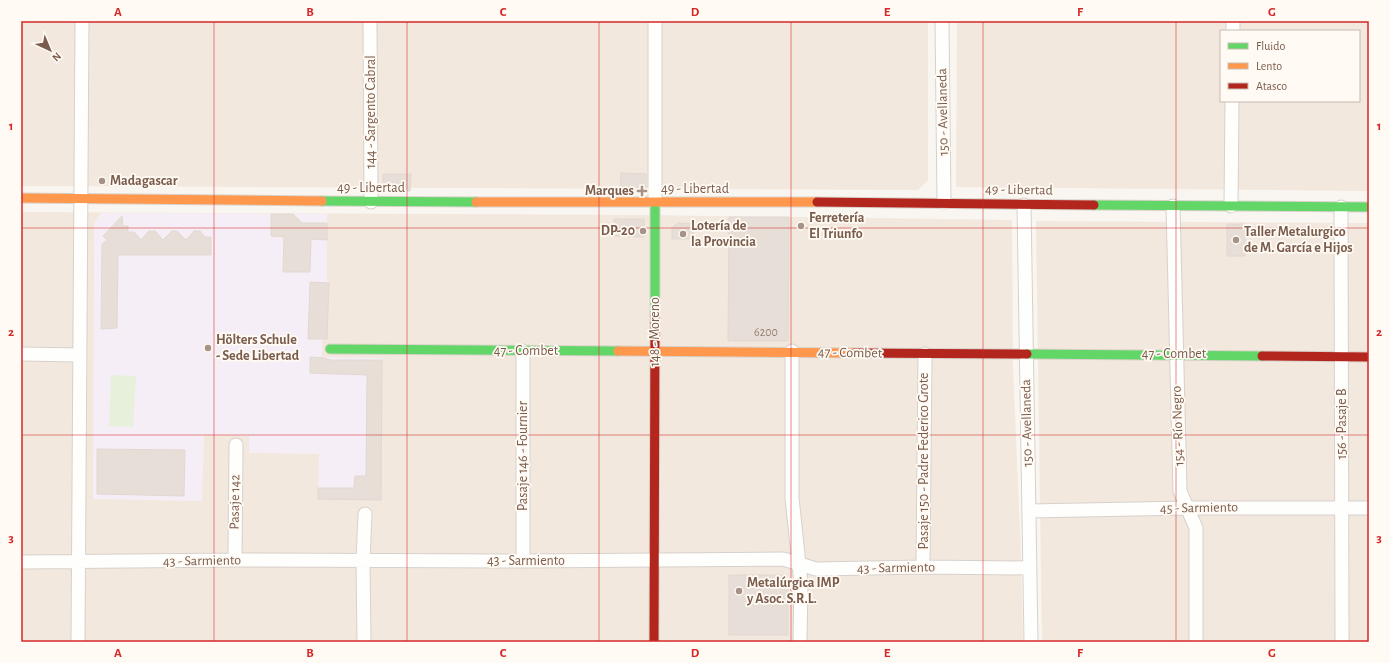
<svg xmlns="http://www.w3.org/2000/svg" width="1390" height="663" font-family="'Alegreya Sans',sans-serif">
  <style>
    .residential { fill: #f2e8de; fill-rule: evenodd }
    .education { fill: #f6eef6 }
    .green { fill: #e7f0db }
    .building { fill: #e6ded7; stroke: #e2d8d2 }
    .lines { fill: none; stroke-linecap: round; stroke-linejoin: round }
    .street-casing { stroke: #d7d1cb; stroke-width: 15 }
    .fast-casing { stroke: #d9d2cb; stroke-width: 11 }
    .slow-casing { stroke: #d9d2cb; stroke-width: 11 }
    .jam-casing { stroke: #d9d2cb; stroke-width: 11 }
    .street { stroke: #fefefd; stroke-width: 13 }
    .fast { stroke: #63d668; stroke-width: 9 }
    .slow { stroke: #ff974d; stroke-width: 9 }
    .jam { stroke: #b3261e; stroke-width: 9 }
    .grid { fill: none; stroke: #d62828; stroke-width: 1; stroke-opacity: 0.55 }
    .poi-dot { fill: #a69286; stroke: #fffaf3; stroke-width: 1.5 }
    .labels { text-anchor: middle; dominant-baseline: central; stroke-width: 3.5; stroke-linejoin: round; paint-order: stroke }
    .number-label { font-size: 12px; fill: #977e72 }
    .street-label { font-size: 14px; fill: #7a5c4d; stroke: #fffaf3 }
    .poi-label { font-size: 14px; font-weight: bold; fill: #7a5c4d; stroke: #fffaf3; text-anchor: start }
    .neatline { fill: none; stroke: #d62828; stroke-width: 1.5 }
    .grid-label { font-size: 13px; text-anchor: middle; font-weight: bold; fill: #d62828 }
  </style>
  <rect width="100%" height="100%" fill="#f9f5f0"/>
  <path class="residential" d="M21 21H928V180L918 190 21 186Z
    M957 21H1369V191L956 187ZM1221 31H1359V101H1221Z
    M21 212 642 215 1012 220 1013 367 1021 556 1023 642H21Z
    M1036 221 1369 223V642H1042Z"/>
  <path class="education" d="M101 213 327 214V282H329L327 339H322V357L382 358 381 500 318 499 319 454 249 453V436L204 435 202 501 93 499 94 224Z"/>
  <path class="green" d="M111 375 136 376 133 427 109 426Z"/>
  <path class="building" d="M621 173 646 174V191H620Z
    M383 174H411L410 191H386L383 188Z
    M271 214H293L302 223H327V240L311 239 310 272H283L284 237 271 236Z
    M122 216 123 226H128V232H134L141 240 149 231H155L163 240 172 231H177L186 240 194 231H200L205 237H211V255H118L117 328 101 329 102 244 107 240 103 236Z
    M729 217H789L788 341H728Z
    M614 219H644V237L614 236Z
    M678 223 693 224V239H672V228Z
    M1227 224H1245V256H1227Z
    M310 282 329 283 327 339H308Z
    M310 357 324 358 330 360H382L381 500 318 499V488H354L355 476H366L367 375 310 373Z
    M97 449 185 450 184 496 97 494Z
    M729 575H783L788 580V635H729Z"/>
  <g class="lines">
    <defs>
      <path id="street" d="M370 21 371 202
        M655 21V203
        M942 21 944 202
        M1233 31V21
        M1024 205 1031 642
        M1173 206 1180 491 1196 528V642
        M1231 206 1232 101
        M1341 207 1342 642
        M792 351V498L801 583 800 642
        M21 354 79 355
        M1029 511 1188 508H1369
        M235 560 236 445
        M523 561V351
        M21 562 235 560 523 561 783 559 816 569 923 567 1030 568
        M923 567 925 354
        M78 642 82 21
        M364 642 363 561 365 514"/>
      <path id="fast" d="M322 201 476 202
        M1094 205 1369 207
        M655 315V203
        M330 349 618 351
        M1027 354 1262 356"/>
      <path id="slow" d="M21 198 322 201
        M476 202H817
        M618 351 855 353"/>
      <path id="jam" d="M817 202 1094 205
        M855 353 1027 354
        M1262 356 1369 357
        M654 642 655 315"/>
    </defs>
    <use href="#street" class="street-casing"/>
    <use href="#fast" class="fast-casing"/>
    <use href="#slow" class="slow-casing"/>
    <use href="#jam" class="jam-casing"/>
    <use href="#street" class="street"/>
    <use href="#fast" class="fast"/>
    <use href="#slow" class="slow"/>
    <use href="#jam" class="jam"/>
  </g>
  <path class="grid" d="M214 21V642M407 21V642M599 21V642M791 21V642M983 21V642M1176 21V642M21 228H1369M21 435H1369"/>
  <g class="poi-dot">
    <circle cx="102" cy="181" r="4"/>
    <path d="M640 185h4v4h4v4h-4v4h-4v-4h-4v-4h4z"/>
    <circle cx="801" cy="226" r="4"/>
    <circle cx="643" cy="231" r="4"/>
    <circle cx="683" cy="234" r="4"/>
    <circle cx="1236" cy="240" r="4"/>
    <circle cx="208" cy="348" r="4"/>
    <circle cx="739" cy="591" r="4"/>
  </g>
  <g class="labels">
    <g class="number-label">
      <text x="766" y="332">6200</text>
    </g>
    <g class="street-label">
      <text transform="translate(371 112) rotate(-90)">144 - Sargento Cabral</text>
      <text transform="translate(943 112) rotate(-91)">150 - Avellaneda</text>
      <text x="371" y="188">49 - Libertad</text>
      <text x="695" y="189">49 - Libertad</text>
      <text transform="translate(1019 190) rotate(1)">49 - Libertad</text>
      <text transform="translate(655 332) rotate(-90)">148 - Moreno</text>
      <text x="526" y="351">47 - Combet</text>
      <text transform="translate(850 353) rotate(1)">47 - Combet</text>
      <text x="1174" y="354">47 - Combet</text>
      <text transform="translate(1027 423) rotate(-91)">150 - Avellaneda</text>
      <text transform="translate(1342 424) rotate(-90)">156 - Pasaje B</text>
      <text transform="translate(1178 426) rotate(-92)">154 - Río Negro</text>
      <text transform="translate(523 456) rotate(-90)">Pasaje 146 - Fournier</text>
      <text transform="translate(924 461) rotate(-90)">Pasaje 150 - Padre Federico Grote</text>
      <text transform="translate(235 502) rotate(-89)">Pasaje 142</text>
      <text transform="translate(1199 508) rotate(-1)">45 - Sarmiento</text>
      <text transform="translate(202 561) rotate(-1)">43 - Sarmiento</text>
      <text x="526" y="561">43 - Sarmiento</text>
      <text transform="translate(896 568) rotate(-1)">43 - Sarmiento</text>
    </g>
    <g class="poi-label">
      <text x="110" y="181">Madagascar</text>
      <text x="634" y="191" text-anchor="end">Marques</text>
      <text x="809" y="218">Ferretería<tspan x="809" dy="16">El Triunfo</tspan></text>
      <text x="691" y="226">Lotería de<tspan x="691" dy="16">la Provincia</tspan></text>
      <text x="635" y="231" text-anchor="end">DP-20</text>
      <text x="1244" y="232">Taller Metalurgico<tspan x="1244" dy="16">de M. García e Hijos</tspan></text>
      <text x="216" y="340">Hölters Schule<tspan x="216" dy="16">- Sede Libertad</tspan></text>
      <text x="747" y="583">Metalúrgica IMP<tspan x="747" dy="16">y Asoc. S.R.L.</tspan></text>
    </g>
  </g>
  <rect width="1390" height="663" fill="none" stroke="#fffaf3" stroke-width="44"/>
  <rect x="1220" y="30" width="140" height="72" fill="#fffaf3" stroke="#cabbb1"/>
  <rect x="1228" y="43" width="20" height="6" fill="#63d668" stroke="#cabbb1"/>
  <text x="1256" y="50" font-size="12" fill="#7a5c4d">Fluido</text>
  <rect x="1228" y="63" width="20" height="6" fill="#ff974d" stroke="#cabbb1"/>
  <text x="1256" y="70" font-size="12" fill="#7a5c4d">Lento</text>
  <rect x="1228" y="83" width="20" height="6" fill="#b3261e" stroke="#cabbb1"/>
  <text x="1256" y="90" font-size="12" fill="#7a5c4d">Atasco</text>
  <g transform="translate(50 50) rotate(136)" stroke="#fffaf3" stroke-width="3" paint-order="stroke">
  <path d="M0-3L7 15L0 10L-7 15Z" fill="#7a5c4d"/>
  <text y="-6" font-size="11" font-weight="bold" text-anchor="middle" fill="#7a5c4d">N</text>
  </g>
  <rect x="22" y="22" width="1346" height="619" class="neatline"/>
  <g class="grid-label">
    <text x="118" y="16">A</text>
    <text x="310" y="16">B</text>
    <text x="503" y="16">C</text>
    <text x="695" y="16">D</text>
    <text x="887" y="16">E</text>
    <text x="1080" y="16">F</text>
    <text x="1272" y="16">G</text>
    <text x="11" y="130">1</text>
    <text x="1379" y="130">1</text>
    <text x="11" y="336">2</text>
    <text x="1379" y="336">2</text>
    <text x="11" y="542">3</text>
    <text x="1379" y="542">3</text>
    <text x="118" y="657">A</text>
    <text x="310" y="657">B</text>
    <text x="503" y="657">C</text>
    <text x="695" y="657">D</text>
    <text x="887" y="657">E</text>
    <text x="1080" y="657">F</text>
    <text x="1272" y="657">G</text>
  </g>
</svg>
